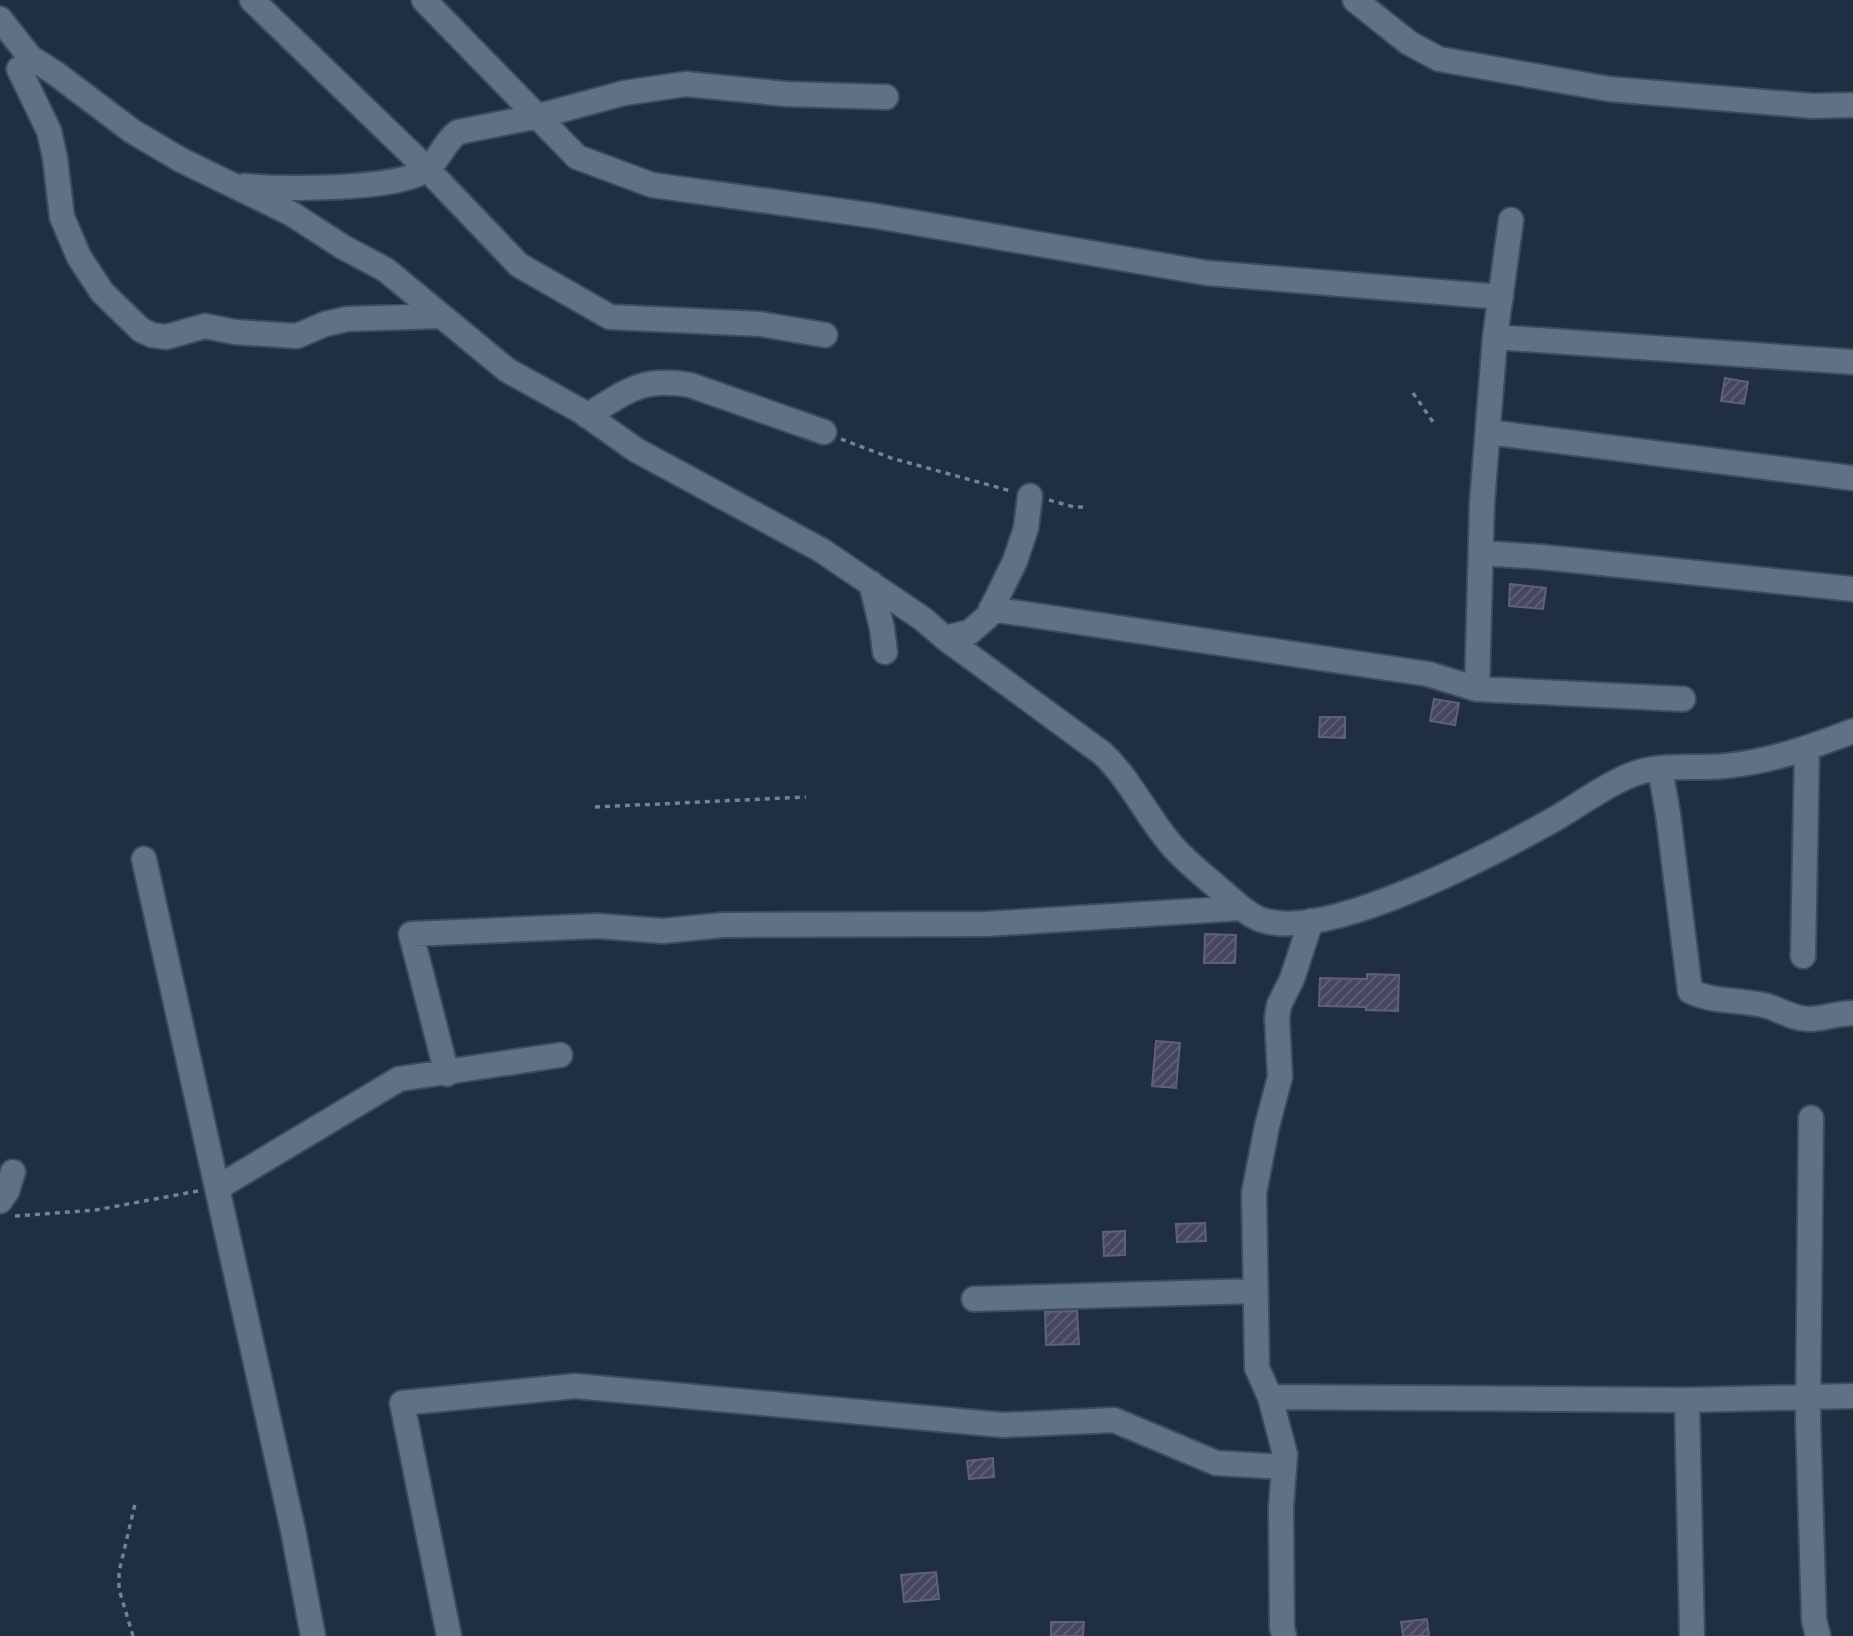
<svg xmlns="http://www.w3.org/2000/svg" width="1853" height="1636" font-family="'Titillium Web',sans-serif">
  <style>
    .building { fill: url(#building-hatch); stroke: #606079; stroke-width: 2 }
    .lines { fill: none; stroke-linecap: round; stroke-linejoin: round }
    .minor-casing { stroke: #3d4b5a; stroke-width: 28 }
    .path { stroke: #758291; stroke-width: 3.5; stroke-dasharray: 5 5; stroke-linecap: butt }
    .minor { stroke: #5f7185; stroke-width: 24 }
  </style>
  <defs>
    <pattern id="building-hatch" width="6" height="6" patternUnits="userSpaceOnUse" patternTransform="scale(1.75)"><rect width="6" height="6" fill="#464661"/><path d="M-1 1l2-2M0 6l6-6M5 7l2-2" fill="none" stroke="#616179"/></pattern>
  </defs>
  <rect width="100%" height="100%" fill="#1f2e40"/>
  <path class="building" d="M1725 378 1748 382 1744 404 1721 401Z
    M1510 584 1546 588 1543 609 1509 606Z
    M1434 699 1459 703 1455 725 1430 721Z
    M1320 717H1345V738L1319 737Z
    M1205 934 1236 935 1235 963H1204Z
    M1367 974 1399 975 1398 1011 1366 1010V1007L1319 1006 1320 978 1367 979Z
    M1156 1041 1180 1043 1176 1088 1152 1086Z
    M1205 1223 1206 1241 1177 1242 1176 1224Z
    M1125 1231V1255L1104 1256 1103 1232Z
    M1077 1311 1079 1344 1046 1345 1045 1312Z
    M993 1458 994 1477 969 1479 967 1461Z
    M936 1572 939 1599 904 1602 901 1575Z
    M1427 1619 1429 1636H1403L1401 1622Z
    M1051 1622H1084L1083 1636H1051Z"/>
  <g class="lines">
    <defs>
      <path id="minor" d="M252 0 427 169 519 265 610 317 760 324 825 335
        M424 0 577 157 652 185 876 216 1207 273 1501 297
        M1355 0 1409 43 1439 59 1609 89 1813 106 1853 105
        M0 19 30 57 55 73 132 131 181 160 292 214 343 247 386 270 507 370 581 411 636 450 821 550 923 619 945 638 1102 753C1129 778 1145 813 1169 842 1184 861 1205 876 1223 892 1235 902 1247 915 1262 920 1328 942 1492 854 1553 820 1578 806 1603 786 1631 775 1659 763 1695 769 1725 766 1769 762 1812 747 1853 731
        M19 69 49 131 55 158 62 217 79 257 102 292 141 330 152 335 166 337 205 326 235 332 297 336 325 324 347 319 441 316
        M244 186C280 189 400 191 427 169 440 159 444 142 458 132L539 116 624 93 686 84 786 94 886 97
        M1495 337 1853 362
        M587 416C627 391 641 377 690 385L824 432
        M1488 432 1853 478
        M1481 553 1542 557 1853 589
        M871 583 882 628 885 652
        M991 609 1428 674 1477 689 1683 699
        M945 638 970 632 988 616 1015 561 1026 528 1030 496
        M1477 689 1482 503 1495 337 1511 220
        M1660 769 1668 814 1690 991C1714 1003 1741 999 1767 1006 1781 1010 1793 1019 1809 1019 1824 1019 1837 1013 1853 1013
        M144 859 293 1530 313 1636
        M1803 956 1807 749
        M447 1074 411 934 598 926 663 931 723 925 986 924 1241 908
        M1811 1118 1808 1419 1814 1620 1818 1636
        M217 1188 399 1079 560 1055
        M0 1201 7 1191 13 1172
        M974 1299 1255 1291
        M1270 1397 1687 1400 1853 1396
        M1687 1400 1692 1636
        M449 1636 402 1403 575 1386 1003 1425 1114 1420 1216 1463 1284 1467
        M1284 1636 1282 1627 1281 1508 1285 1454 1270 1397 1257 1368 1254 1193 1267 1126 1280 1077 1277 1018 1279 1005 1292 979 1311 921"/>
    </defs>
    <use href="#minor" class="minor-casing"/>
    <path class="path" d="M1413 393 1435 425
      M841 439 891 458 1011 491
      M1049 500 1074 507H1088
      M595 807 806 797
      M15 1216 96 1210 198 1191
      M133 1636 119 1589V1572L135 1504"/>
    <use href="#minor" class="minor"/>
  </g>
</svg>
